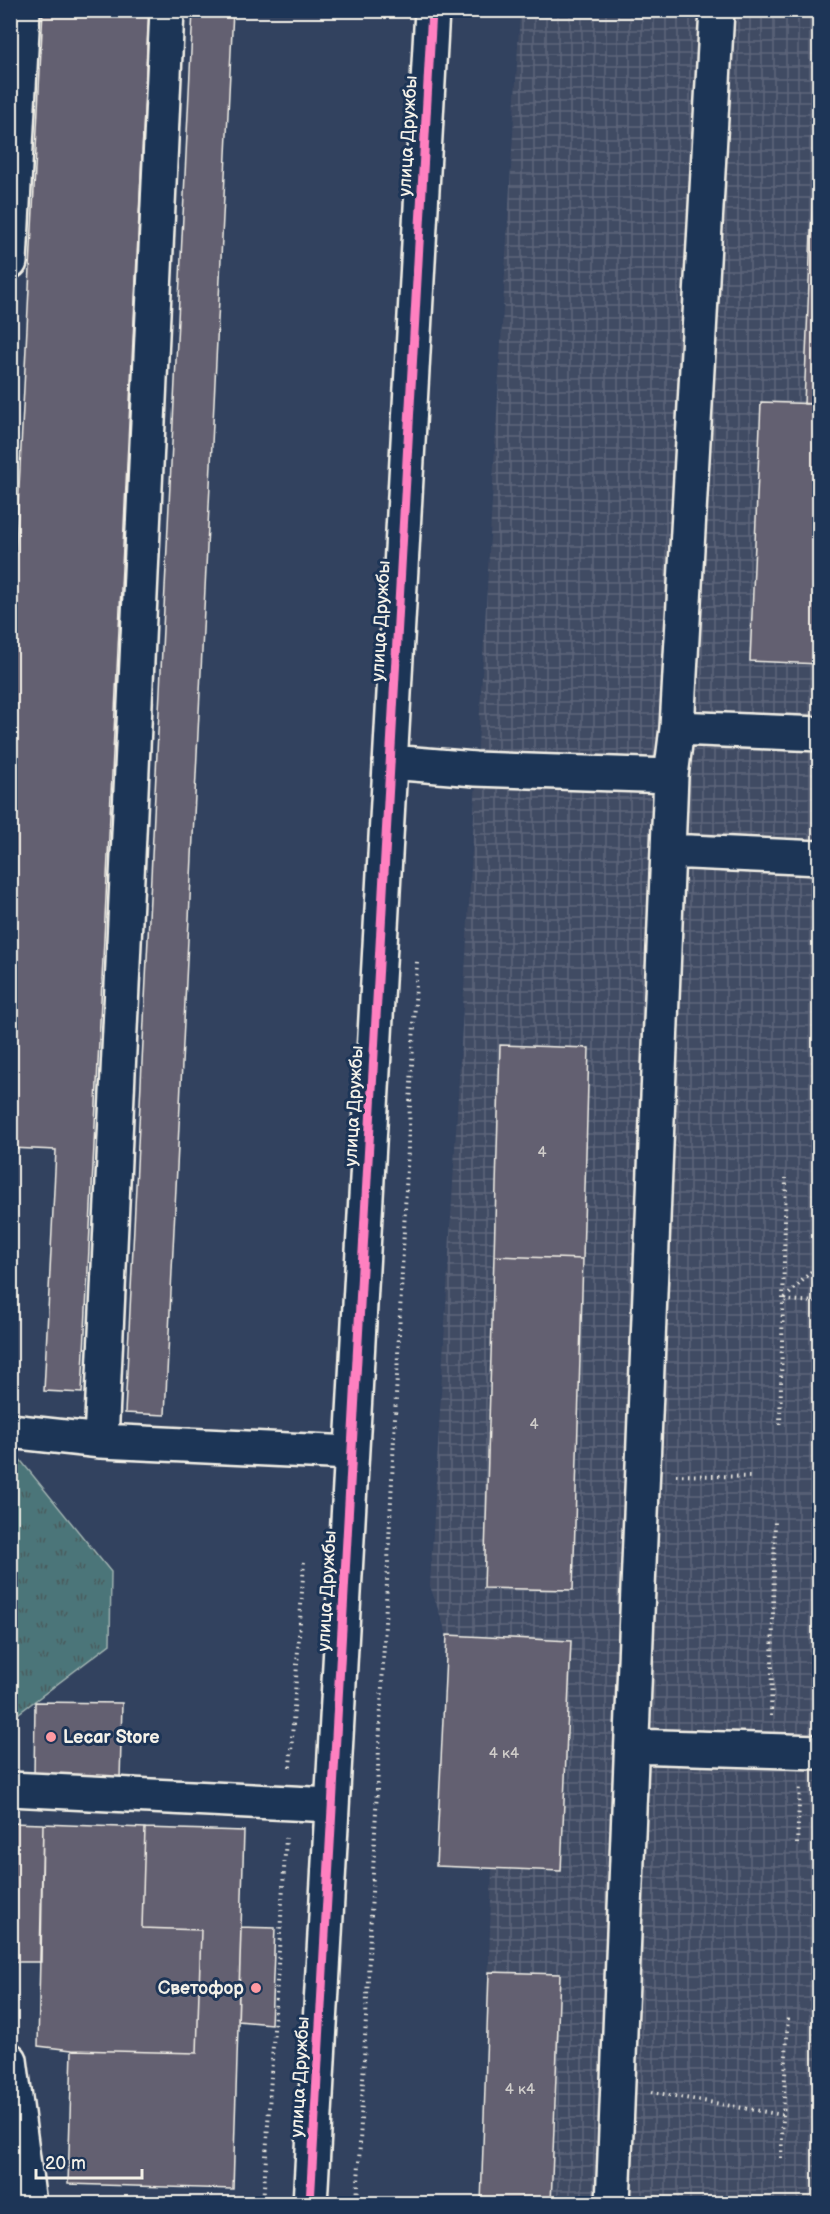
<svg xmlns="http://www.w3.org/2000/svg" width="830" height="2214" font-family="'Balsamiq Sans',sans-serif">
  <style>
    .industrial { fill: url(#industrial-grid) }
    .park { fill: url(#park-tufts); stroke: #a0b2b0; stroke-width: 1.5 }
    .building { fill: #646071; stroke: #f4f1e8; stroke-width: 1.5 }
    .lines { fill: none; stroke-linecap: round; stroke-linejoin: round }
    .minor-casing { stroke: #f4f1e8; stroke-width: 38 }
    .path { stroke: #f4f1e8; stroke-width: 4; stroke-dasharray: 1.5 4.5; stroke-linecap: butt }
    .minor { stroke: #1d3557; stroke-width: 33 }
    .cycleway-casing { stroke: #1d3557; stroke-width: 13 }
    .cycleway { stroke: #ff80c0; stroke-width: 9 }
    .poi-dot { fill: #ff9aa2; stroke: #1d3557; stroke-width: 2 }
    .labels { text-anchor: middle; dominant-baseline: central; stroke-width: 6; stroke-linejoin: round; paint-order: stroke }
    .number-label { font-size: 15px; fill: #d0cdca }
    .street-label { font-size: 18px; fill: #f4f1e8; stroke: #1d3557 }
    .poi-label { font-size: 18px; font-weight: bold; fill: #f4f1e8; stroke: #1d3557; text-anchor: start }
  </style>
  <defs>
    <pattern id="industrial-grid" width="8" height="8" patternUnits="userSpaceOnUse" patternTransform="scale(1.5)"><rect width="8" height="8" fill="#414b64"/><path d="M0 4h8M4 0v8" fill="none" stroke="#5d657a"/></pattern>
    <pattern id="park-tufts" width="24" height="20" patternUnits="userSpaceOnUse" patternTransform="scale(1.5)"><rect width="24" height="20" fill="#4b7479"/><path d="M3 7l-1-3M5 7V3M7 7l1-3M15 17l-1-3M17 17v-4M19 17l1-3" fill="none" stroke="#4a5c5d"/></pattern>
  </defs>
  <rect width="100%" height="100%" fill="#32425f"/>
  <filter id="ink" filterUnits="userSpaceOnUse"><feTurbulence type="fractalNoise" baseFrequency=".0167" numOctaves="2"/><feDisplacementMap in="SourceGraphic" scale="12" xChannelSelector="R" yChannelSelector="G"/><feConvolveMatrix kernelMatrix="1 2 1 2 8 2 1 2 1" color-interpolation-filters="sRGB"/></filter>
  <g filter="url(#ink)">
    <path class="industrial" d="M520 11H819V2203H481L492 1869 436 1866 447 1635 430 1586Z"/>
    <path class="park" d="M11 1453 18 1457 111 1572 110 1644 11 1719Z"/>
    <path class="building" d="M43 10H149L82 1393 44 1391 56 1150 10 1148V666Z
      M193 10H233L165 1415 125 1413Z
      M820 15V404H804Z
      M761 402 820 404V664L750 661Z
      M500 1045 589 1048 583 1259 494 1256Z
      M494 1256 583 1259 573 1590 484 1588Z
      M447 1635 571 1641 561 1871 436 1866Z
      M35 1702 122 1703 120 1780 34 1778Z
      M10 1823 43 1824 41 1962H10Z
      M43 1824 145 1828 142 1928 201 1930 197 2053 72 2050 38 2046Z
      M145 1828 244 1831 233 2189 68 2184 72 2050 197 2053 201 1930 142 1928Z
      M241 1927 275 1928 271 2024 238 2021Z
      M489 1972 560 1974 551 2204H481Z"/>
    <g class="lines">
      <defs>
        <path id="minor" d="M167 10 101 1441 351 1453
          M10 262 23 10
          M677 728 717 10
          M390 762 475 769 671 776 613 2204
          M671 776 677 728 820 734
          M668 851 820 858
          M10 1431 101 1441
          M632 1746 820 1752
          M10 1789 331 1805
          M10 2060 29 2204
          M310 2204 432 10"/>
      </defs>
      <use href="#minor" class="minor-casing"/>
      <path class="path" d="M820 1263 783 1300 820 1302
        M780 1425 786 1178
        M676 1475 753 1477
        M771 1716 775 1519
        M290 1767 304 1562
        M797 1844 800 1785
        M651 2092 783 2115
        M781 2158 788 2016
        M263 2204 286 1838
        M357 2204 417 961"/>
      <use href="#minor" class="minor"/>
      <defs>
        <path id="cycleway" d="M310 2204 432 10"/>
      </defs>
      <use href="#cycleway" class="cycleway-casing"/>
      <use href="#cycleway" class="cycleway"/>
    </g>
  </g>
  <g class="poi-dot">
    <circle cx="51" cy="1737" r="6"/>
    <circle cx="256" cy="1988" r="6"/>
  </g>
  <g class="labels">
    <g class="number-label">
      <text x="542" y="1152">4</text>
      <text x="534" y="1424">4</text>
      <text x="504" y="1753">4 к4</text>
      <text x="520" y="2089">4 к4</text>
    </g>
    <g class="street-label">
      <text transform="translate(408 136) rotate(-87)">улица Дружбы</text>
      <text transform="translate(381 621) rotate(-87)">улица Дружбы</text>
      <text transform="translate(354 1106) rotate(-87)">улица Дружбы</text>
      <text transform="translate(327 1591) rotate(-87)">улица Дружбы</text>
      <text transform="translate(300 2077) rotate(-87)">улица Дружбы</text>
    </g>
    <g class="poi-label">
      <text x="63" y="1737">Lecar Store</text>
      <text x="244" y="1988" text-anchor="end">Светофор</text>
    </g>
  </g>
  <rect width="830" height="2214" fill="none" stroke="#1d3557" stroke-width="36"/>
  <rect x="18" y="18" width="794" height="2178" fill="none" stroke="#f4f1e8" stroke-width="2" filter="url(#ink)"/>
  <path d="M36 2169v9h106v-9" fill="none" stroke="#f4f1e8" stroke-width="3"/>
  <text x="45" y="2169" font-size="18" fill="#f4f1e8" stroke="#1d3557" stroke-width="4.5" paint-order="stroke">20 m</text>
</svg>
